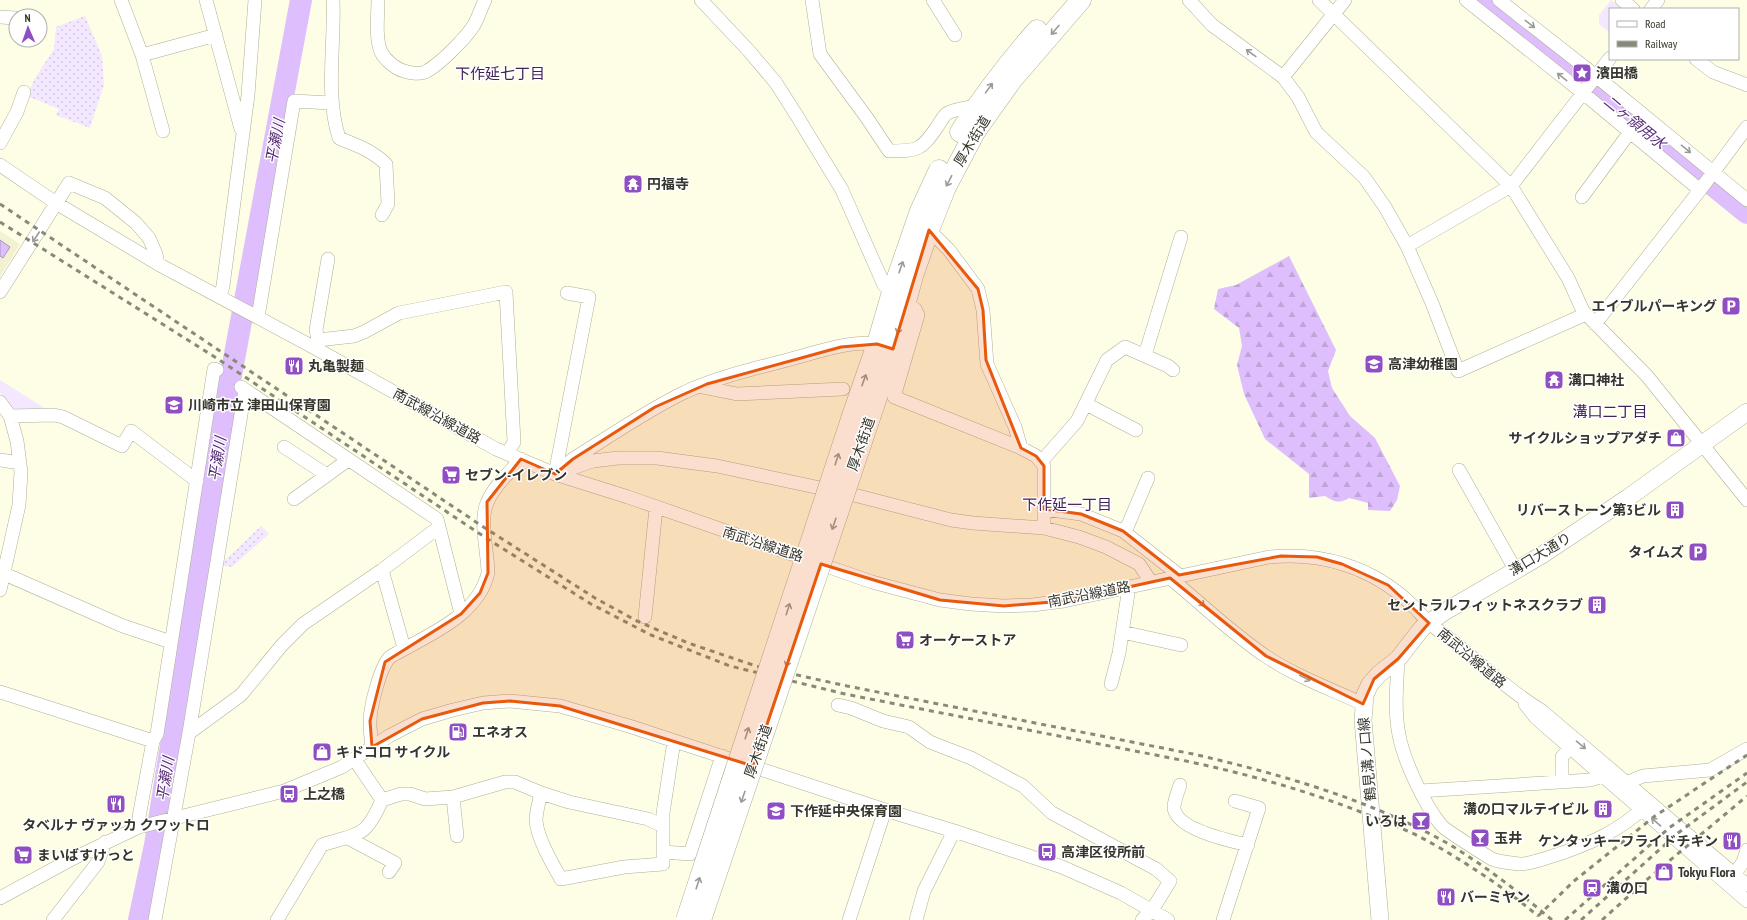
<svg xmlns="http://www.w3.org/2000/svg" width="1747" height="920" font-family="'PT Sans Narrow','Noto Sans JP',sans-serif">
  <style>
    .built { fill: #f2f2d3 }
    .grass { fill: url(#grass-dots) }
    .forest { fill: url(#forest-firs) }
    .green { fill: #f3e8ff }
    .water { fill: #debefc; stroke: #ac95be }
    .lines { fill: none; stroke-linecap: round; stroke-linejoin: round }
    .river { stroke: #debefc; stroke-width: 22 }
    .minor-casing { stroke: #afaf98; stroke-width: 14 }
    .major-casing { stroke: #afaf98; stroke-width: 18 }
    .highway-casing { stroke: #afaf98; stroke-width: 21 }
    .minor { stroke: #fff; stroke-width: 13 }
    .major { stroke: #fff; stroke-width: 17 }
    .highway { stroke: #fff; stroke-width: 20 }
    .rail { stroke: #898979; stroke-width: 3; stroke-dasharray: 5 5; stroke-linecap: butt }
    .highway-bridge-casing { stroke: #afaf98; stroke-width: 21; stroke-linecap: butt }
    .highway-bridge { stroke: #fff; stroke-width: 20 }
    .oneway { stroke: #9a9a96 }
    .marked { fill: #e8590c; fill-opacity: 0.2; stroke: #e8590c; stroke-width: 3; stroke-linejoin: round }
    .labels { text-anchor: middle; dominant-baseline: central; stroke-width: 3; stroke-linejoin: round; paint-order: stroke }
    .poi-label { font-size: 14px; font-weight: bold; fill: #36362c; stroke: #fff; text-anchor: start }
    .street-label { font-size: 14px; fill: #36362c; stroke: #fff }
    .neighbourhood-label { font-size: 15px; fill: #42225a; stroke: #fff }
    .water-label { font-size: 15px; font-style: italic; fill: #572e76; stroke: #fff }
  </style>
  <defs>
    <pattern id="grass-dots" width="8" height="8" patternUnits="userSpaceOnUse"><rect width="8" height="8" fill="#f3e8ff"/><path d="M2 2h.1M6 6h.1" fill="none" stroke="#d1c8db" stroke-width="1.8" stroke-linecap="round"/></pattern>
    <pattern id="forest-firs" width="22" height="20" patternUnits="userSpaceOnUse"><rect width="22" height="20" fill="#debefc"/><path d="M5 1l3.5 6h-7zM16 11l3.5 6h-7z" fill="#bfa4d8"/></pattern>
  </defs>
  <rect width="100%" height="100%" fill="#fdfee5"/>
  <path class="built" d="M0 231 20 244 0 277Z"/>
  <path class="grass" d="M85 16 102 56 104 85 90 128 56 115 59 109 27 96 35 78 54 49 56 27Z
    M261 526 269 534 232 567 220 565Z"/>
  <path class="forest" d="M1289 256 1336 350 1328 371 1332 388 1350 416 1375 438 1400 486 1397 500 1390 511 1368 510V503L1349 498C1339 504 1334 502 1325 496L1309 498V474L1265 439 1244 394 1237 365 1242 346 1239 328 1214 309 1218 289 1236 285Z"/>
  <path class="green" d="M1611 0 1615 3 1618 0 1629 9H1610V33L1599 24V15Z
    M0 380 51 412 15 413 0 392Z"/>
  <path class="water" d="M0 240 10 247 3 258 0 256Z"/>
  <g class="lines">
    <path class="river" d="M1485 0 1747 213
      M139 920 155 845 226 402 301 0"/>
    <defs>
      <path id="minor" d="M121 0 142 55 163 131
        M206 0 241 129
        M333 0C335 46 325 93 339 138 359 147 368 148 386 164L388 204 382 215
        M378 0C378 16 375 37 381 52 385 60 396 69 404 71 411 73 419 75 425 72 438 66 466 38 474 25 478 18 481 8 485 0
        M701 0 749 51 776 83 797 116 842 190 884 285 892 292
        M812 0 820 54 867 118 889 151C917 151 921 151 937 127 940 123 943 117 946 114 953 109 967 108 976 106
        M933 0 955 35
        M1189 0 1212 25 1283 77 1298 97 1316 132 1364 177 1385 207 1407 246 1432 303 1458 371 1586 314
        M1319 0 1511 186 1568 278 1583 311 1647 376 1747 500
        M1466 0 1583 93 1700 190
        M1499 0 1596 76 1747 200
        M1622 0 1633 9
        M1651 9 1658 0
        M0 17 16 18
        M142 55 216 35
        M1696 59 1713 72 1747 85
        M1283 77 1345 0
        M0 143 17 112 24 92
        M0 165 56 203 158 264 313 347 496 449 555 474 628 497 872 582 940 600 971 604 1004 606 1032 605 1064 601 1269 557C1322 552 1372 567 1411 604 1418 610 1423 618 1430 623 1437 630 1446 636 1454 642 1483 666 1510 691 1542 711L1747 885
        M1582 197 1630 132
        M929 230 949 250 978 289 983 310 987 364 1015 427 1021 448
        M1407 246 1511 186 1610 58
        M0 292 69 183 105 198 136 223 149 238 156 254 158 264
        M220 297 223 286 248 95 255 0
        M906 304 915 309 918 315 894 397 1021 448 1036 456 1044 466V528
        M258 317 294 101 331 103
        M1595 324 1700 190 1747 127
        M318 340 354 336 364 332 399 313 506 292 514 442 507 454
        M314 347 318 340 316 330 328 259
        M1145 355 1181 237
        M241 387 437 519 461 614
        M702 387 737 394 843 389
        M0 402 10 416 17 441 21 472 19 505 0 590
        M1086 404 1136 430
        M10 416 54 415 63 417 122 446 131 431 197 481
        M284 447 327 475
        M0 460 20 463
        M1041 462 1077 421 1107 360 1125 347 1168 366 1173 370
        M561 469 573 459C610 436 646 411 685 392 722 375 763 367 802 356 824 350 859 338 882 346
        M1459 470 1515 569
        M555 474 593 461 618 458H657L717 466 858 496 951 520 973 523 1044 528 1079 537 1106 547 1139 564 1151 582
        M555 474 589 297 567 293
        M294 499 348 460
        M1044 509 1081 514 1123 531 1179 575
        M1125 532 1148 478
        M382 570 404 648
        M0 572 123 626 171 642
        M1170 578C1202 604 1232 634 1267 657 1297 677 1331 689 1363 704
        M645 617 656 508
        M1122 632 1181 645
        M1398 659C1397 684 1394 710 1399 735 1404 761 1424 804 1441 825 1446 831 1484 854 1492 859 1499 862 1511 863 1519 864 1529 865 1555 855 1565 852 1593 842 1620 830 1642 809
        M1111 684 1119 653 1129 587
        M0 692 153 741
        M1525 704 1536 718 1747 901
        M838 705 851 708 883 721 909 727 930 742 971 758 1023 786 1052 813 1156 869 1170 881 1152 910 1142 920
        M189 733 241 695 282 645 303 624 382 570 439 527
        M372 747C371 739 370 731 370 722 370 707 380 667 390 657 425 636 478 617 488 573 488 553 479 521 487 503 493 487 510 472 521 459
        M355 760 382 800
        M1562 782V757L1570 747
        M1626 783 1643 776 1710 770 1747 749
        M1180 785C1178 791 1175 799 1174 806 1173 829 1231 841 1248 845
        M1420 791 1590 780 1603 776
        M541 793C539 802 536 812 536 821 538 840 552 863 561 879L624 867 663 864V813L674 741
        M453 797 457 836
        M139 827V817L153 741 157 734 214 369 217 370
        M348 838 395 863 389 872
        M663 852 690 854 722 756
        M1730 881 1743 862 1747 850
        M0 898 70 860 139 827 284 791 342 767 389 736 422 719 453 710 483 703 510 701 560 706 629 726 885 810 954 831 1062 867 1121 893 1168 920
        M53 920 98 862 105 842
        M155 920 189 733 245 390
        M277 920 322 845C359 833 365 839 382 800L401 794H410L425 799 453 797 505 782H515L541 793 569 802 648 819 663 826
        M849 920 885 810
        M916 920 924 891 954 831
        M1223 920 1259 808 1235 801"/>
      <path id="major" d="M1380 920 1363 720 1365 695 1370 684 1379 674 1398 659 1422 628 1444 612 1542 555 1629 497 1747 412"/>
      <path id="highway" d="M960 132C983 95 1009 62 1037 30
        M852 416 877 344 892 292 920 211 939 170
        M869 421 893 349 913 276 929 230 946 187 975 132 1012 80 1081 0"/>
    </defs>
    <use href="#minor" class="minor-casing"/>
    <use href="#major" class="major-casing"/>
    <use href="#highway" class="highway-casing"/>
    <use href="#minor" class="minor"/>
    <use href="#major" class="major"/>
    <use href="#highway" class="highway"/>
    <path class="rail" d="M0 204 485 528 595 598 637 621 688 643 756 666 847 686 1193 754C1280 774 1368 799 1447 843 1484 865 1519 892 1552 920
      M0 222 218 359 486 538 591 604 651 635 730 666 845 694 1186 761C1252 775 1316 793 1378 819 1397 826 1416 834 1433 844 1470 865 1506 889 1538 916
      M1538 916 1574 881 1655 816 1747 755
      M1565 920 1669 828 1747 773
      M1581 920 1678 833 1747 782
      M1602 920 1650 877 1747 796"/>
    <defs>
      <path id="highway-bridge" d="M686 920 852 416
        M701 920 869 421"/>
    </defs>
    <use href="#highway-bridge" class="highway-bridge-casing"/>
    <use href="#highway-bridge" class="highway-bridge"/>
  </g>
  <defs><path id="oneway-shaft" d="M-6 0H5M1.5-3L5.5 0L1.5 3" fill="none" stroke-width="1.6" stroke-linecap="round" stroke-linejoin="round"/></defs>
  <g class="oneway">
    <use href="#oneway-shaft" transform="translate(1530 24) rotate(38)"/>
    <use href="#oneway-shaft" transform="translate(1055 30) rotate(131)"/>
    <use href="#oneway-shaft" transform="translate(1251 53) rotate(-144)"/>
    <use href="#oneway-shaft" transform="translate(1562 77) rotate(-142)"/>
    <use href="#oneway-shaft" transform="translate(989 88) rotate(-54)"/>
    <use href="#oneway-shaft" transform="translate(1686 149) rotate(39)"/>
    <use href="#oneway-shaft" transform="translate(949 181) rotate(117)"/>
    <use href="#oneway-shaft" transform="translate(36 237) rotate(123)"/>
    <use href="#oneway-shaft" transform="translate(901 267) rotate(-71)"/>
    <use href="#oneway-shaft" transform="translate(899 328) rotate(106)"/>
    <use href="#oneway-shaft" transform="translate(864 380) rotate(-70)"/>
    <use href="#oneway-shaft" transform="translate(837 459) rotate(-72)"/>
    <use href="#oneway-shaft" transform="translate(834 524) rotate(109)"/>
    <use href="#oneway-shaft" transform="translate(1200 602) rotate(42)"/>
    <use href="#oneway-shaft" transform="translate(788 609) rotate(-72)"/>
    <use href="#oneway-shaft" transform="translate(788 661) rotate(109)"/>
    <use href="#oneway-shaft" transform="translate(1305 678) rotate(26)"/>
    <use href="#oneway-shaft" transform="translate(747 733) rotate(-72)"/>
    <use href="#oneway-shaft" transform="translate(1581 745) rotate(40)"/>
    <use href="#oneway-shaft" transform="translate(743 797) rotate(109)"/>
    <use href="#oneway-shaft" transform="translate(1656 822) rotate(-139)"/>
    <use href="#oneway-shaft" transform="translate(698 883) rotate(-72)"/>
  </g>
  <path class="marked" d="M929 230 978 289 983 310 986 360 1021 448 1036 456 1044 466V509L1081 514 1123 531 1179 575 1281 556 1317 557 1342 564 1388 585 1429 623 1398 659 1374 679 1363 704 1266 656 1170 578 1064 601 1004 606 940 600 821 564 753 766 560 706 510 701 483 703 422 719 372 747 370 721 385 662 461 614 480 593 488 573 487 502 521 459 555 474 573 459 655 407 707 384 841 347 877 344 893 349Z"/>
  <defs>
    <symbol id="sight-square" viewBox="-11 -11 22 22"><rect x="-9" y="-9" width="18" height="18" rx="4" fill="#904ec3" stroke="#fff"/><path d="M0-6L1.8-2.2L6-1.7L2.9 1.2L3.7 5.4L0 3.3L-3.7 5.4L-2.9 1.2L-6-1.7L-1.8-2.2Z" fill="#fff"/></symbol>
    <symbol id="temple-square" viewBox="-11 -11 22 22"><rect x="-9" y="-9" width="18" height="18" rx="4" fill="#904ec3" stroke="#fff"/><path d="M0-6L5-2H3V0L6.5 2.5H4V6H1.5V3h-3V6H-4V2.5H-6.5L-3 0V-2H-5Z" fill="#fff"/></symbol>
    <symbol id="parking-square" viewBox="-11 -11 22 22"><rect x="-9" y="-9" width="18" height="18" rx="4" fill="#904ec3" stroke="#fff"/><path d="M-3.5-5.5H1a3.5 3.5 0 0 1 0 7H-1V5.5H-3.5ZM-1-3.4V-.6H.8a1.4 1.4 0 0 0 0-2.8Z" fill="#fff"/></symbol>
    <symbol id="school-square" viewBox="-11 -11 22 22"><rect x="-9" y="-9" width="18" height="18" rx="4" fill="#904ec3" stroke="#fff"/><path d="M0-5L7-2L0 1L-7-2ZM-4 1L0 2.5L4 1V4Q0 6-4 4Z" fill="#fff"/></symbol>
    <symbol id="restaurant-square" viewBox="-11 -11 22 22"><rect x="-9" y="-9" width="18" height="18" rx="4" fill="#904ec3" stroke="#fff"/><path d="M-5-6h1v4h1v-4h1v4h1v-4h1v5L-1.5 .5V6h-2V.5L-5-1ZM5-6V6H3V1.5H1.5Q1.5-4 5-6Z" fill="#fff"/></symbol>
    <symbol id="shop-square" viewBox="-11 -11 22 22"><rect x="-9" y="-9" width="18" height="18" rx="4" fill="#904ec3" stroke="#fff"/><path d="M-5-2.5h2.3a2.7 3.5 0 0 1 5.4 0H5L5.5 6h-11ZM-1.5-2.5h3a1.5 2.3 0 0 0-3 0Z" fill="#fff"/></symbol>
    <symbol id="supermarket-square" viewBox="-11 -11 22 22"><rect x="-9" y="-9" width="18" height="18" rx="4" fill="#904ec3" stroke="#fff"/><path d="M-6-5.5h2.5l.6 2H6L4.5 2H-2.5L-4.4-4H-6ZM-1.5 3.2a1.3 1.3 0 1 0 .1 0ZM3 3.2a1.3 1.3 0 1 0 .1 0Z" fill="#fff"/></symbol>
    <symbol id="building-square" viewBox="-11 -11 22 22"><rect x="-9" y="-9" width="18" height="18" rx="4" fill="#904ec3" stroke="#fff"/><path d="M-4-6H4V6H1V3H-1V6H-4ZM-2.5-4.3h1.7v1.8h-1.7ZM.8-4.3h1.7v1.8H.8ZM-2.5-1h1.7V.8h-1.7ZM.8-1h1.7V.8H.8Z" fill="#fff"/></symbol>
    <symbol id="fuel-square" viewBox="-11 -11 22 22"><rect x="-9" y="-9" width="18" height="18" rx="4" fill="#904ec3" stroke="#fff"/><path d="M-5.5-6h7V0h2V4h1.3V-2.5L3-4.5l.8-.8L6-3V5H2.5V1h-1V6h-7ZM-4.2-4.7v3.2H.2V-4.7Z" fill="#fff"/></symbol>
    <symbol id="bus-square" viewBox="-11 -11 22 22"><rect x="-9" y="-9" width="18" height="18" rx="4" fill="#904ec3" stroke="#fff"/><path d="M-5-6H5V4H4V6H2V4H-2V6H-4V4H-5ZM-3.5-4V0h7V-4ZM-3.5 1.2v1.5H-2V1.2ZM2 1.2v1.5H3.5V1.2Z" fill="#fff"/></symbol>
    <symbol id="bar-square" viewBox="-11 -11 22 22"><rect x="-9" y="-9" width="18" height="18" rx="4" fill="#904ec3" stroke="#fff"/><path d="M-6-5H6L.8 .8V4.5H3.5V6h-7V4.5H-.8V.8Z" fill="#fff"/></symbol>
    <symbol id="station-square" viewBox="-11 -11 22 22"><rect x="-9" y="-9" width="18" height="18" rx="4" fill="#904ec3" stroke="#fff"/><path d="M-3-6H3Q5-6 5-4V2Q5 4 3 4L4.5 6H3L1.5 4h-3L-3 6H-4.5L-3 4Q-5 4-5 2V-4Q-5-6-3-6ZM-3.5-4v3h7v-3ZM-3.5 1v1.5H-2V1ZM2 1v1.5H3.5V1Z" fill="#fff"/></symbol>
  </defs>
  <g fill-rule="evenodd">
    <use href="#sight-square" x="1571" y="62" width="22" height="22"/>
    <use href="#temple-square" x="622" y="173" width="22" height="22"/>
    <use href="#parking-square" x="1720" y="295" width="22" height="22"/>
    <use href="#school-square" x="1363" y="353" width="22" height="22"/>
    <use href="#restaurant-square" x="283" y="355" width="22" height="22"/>
    <use href="#temple-square" x="1543" y="369" width="22" height="22"/>
    <use href="#school-square" x="163" y="394" width="22" height="22"/>
    <use href="#shop-square" x="1665" y="427" width="22" height="22"/>
    <use href="#supermarket-square" x="440" y="464" width="22" height="22"/>
    <use href="#building-square" x="1664" y="499" width="22" height="22"/>
    <use href="#parking-square" x="1687" y="541" width="22" height="22"/>
    <use href="#building-square" x="1586" y="594" width="22" height="22"/>
    <use href="#supermarket-square" x="894" y="629" width="22" height="22"/>
    <use href="#fuel-square" x="447" y="721" width="22" height="22"/>
    <use href="#shop-square" x="311" y="741" width="22" height="22"/>
    <use href="#bus-square" x="278" y="783" width="22" height="22"/>
    <use href="#restaurant-square" x="105" y="793" width="22" height="22"/>
    <use href="#building-square" x="1592" y="798" width="22" height="22"/>
    <use href="#school-square" x="765" y="800" width="22" height="22"/>
    <use href="#bar-square" x="1410" y="810" width="22" height="22"/>
    <use href="#bar-square" x="1469" y="827" width="22" height="22"/>
    <use href="#restaurant-square" x="1721" y="830" width="22" height="22"/>
    <use href="#bus-square" x="1036" y="841" width="22" height="22"/>
    <use href="#supermarket-square" x="12" y="844" width="22" height="22"/>
    <use href="#shop-square" x="1653" y="861" width="22" height="22"/>
    <use href="#station-square" x="1581" y="877" width="22" height="22"/>
    <use href="#restaurant-square" x="1435" y="886" width="22" height="22"/>
  </g>
  <g class="labels">
    <g class="poi-label">
      <text x="1596" y="73">濱田橋</text>
      <text x="647" y="184">円福寺</text>
      <text x="1717" y="306" text-anchor="end">エイブルパーキング</text>
      <text x="1388" y="364">高津幼稚園</text>
      <text x="308" y="366">丸亀製麺</text>
      <text x="1568" y="380">溝口神社</text>
      <text x="188" y="405">川崎市立 津田山保育園</text>
      <text x="1662" y="438" text-anchor="end">サイクルショップアダチ</text>
      <text x="465" y="475">セブン-イレブン</text>
      <text x="1661" y="510" text-anchor="end">リバーストーン第3ビル</text>
      <text x="1684" y="552" text-anchor="end">タイムズ</text>
      <text x="1583" y="605" text-anchor="end">セントラルフィットネスクラブ</text>
      <text x="919" y="640">オーケーストア</text>
      <text x="472" y="732">エネオス</text>
      <text x="336" y="752">キドコロ サイクル</text>
      <text x="303" y="794">上之橋</text>
      <text x="1589" y="809" text-anchor="end">溝の口マルテイビル</text>
      <text x="790" y="811">下作延中央保育園</text>
      <text x="1407" y="821" text-anchor="end">いろは</text>
      <text x="116" y="825" text-anchor="middle">タベルナ ヴァッカ クワットロ</text>
      <text x="1494" y="838">玉井</text>
      <text x="1718" y="841" text-anchor="end">ケンタッキーフライドチキン</text>
      <text x="1061" y="852">高津区役所前</text>
      <text x="37" y="855">まいばすけっと</text>
      <text x="1678" y="872">Tokyu Flora</text>
      <text x="1606" y="888">溝の口</text>
      <text x="1460" y="897">バーミヤン</text>
    </g>
    <g class="street-label">
      <text transform="translate(972 141) rotate(-59)">厚木街道</text>
      <text transform="translate(437 416) rotate(29)">南武線沿線道路</text>
      <text transform="translate(861 444) rotate(-71)">厚木街道</text>
      <text transform="translate(763 544) rotate(18)">南武沿線道路</text>
      <text transform="translate(1540 554) rotate(-31)">溝口大通り</text>
      <text transform="translate(1089 594) rotate(-11)">南武沿線道路</text>
      <text transform="translate(1472 658) rotate(40)">南武沿線道路</text>
      <text transform="translate(758 751) rotate(-71)">厚木街道</text>
      <text transform="translate(1367 759) rotate(-95)">鶴見溝ノ口線</text>
    </g>
    <g class="neighbourhood-label">
      <text x="500" y="73">下作延七丁目</text>
      <text x="1610" y="411">溝口二丁目</text>
      <text x="1067" y="504">下作延一丁目</text>
    </g>
    <g class="water-label">
      <text transform="translate(1635 122) rotate(39)">二ヶ領用水</text>
      <text transform="translate(275 141) rotate(-79)">平瀬川</text>
      <text transform="translate(217 459) rotate(-81)">平瀬川</text>
      <text transform="translate(165 779) rotate(-81)">平瀬川</text>
    </g>
  </g>
  <rect x="1609" y="8" width="130" height="52" fill="#ffffff" stroke="#afafab"/>
  <rect x="1617" y="21" width="20" height="6" fill="#ffffff" stroke="#afafab"/>
  <text x="1645" y="28" font-size="12" fill="#36362c">Road</text>
  <rect x="1617" y="41" width="20" height="6" fill="#898979" stroke="#afafab"/>
  <text x="1645" y="48" font-size="12" fill="#36362c">Railway</text>
  <g transform="translate(28 28) rotate(358)"><circle r="19" fill="#ffffff" stroke="#afafab"/>
  <path d="M0-3L7 15L0 10L-7 15Z" fill="#904ec3"/>
  <text y="-6" font-size="11" font-weight="bold" text-anchor="middle" fill="#36362c">N</text>
  </g>
</svg>
